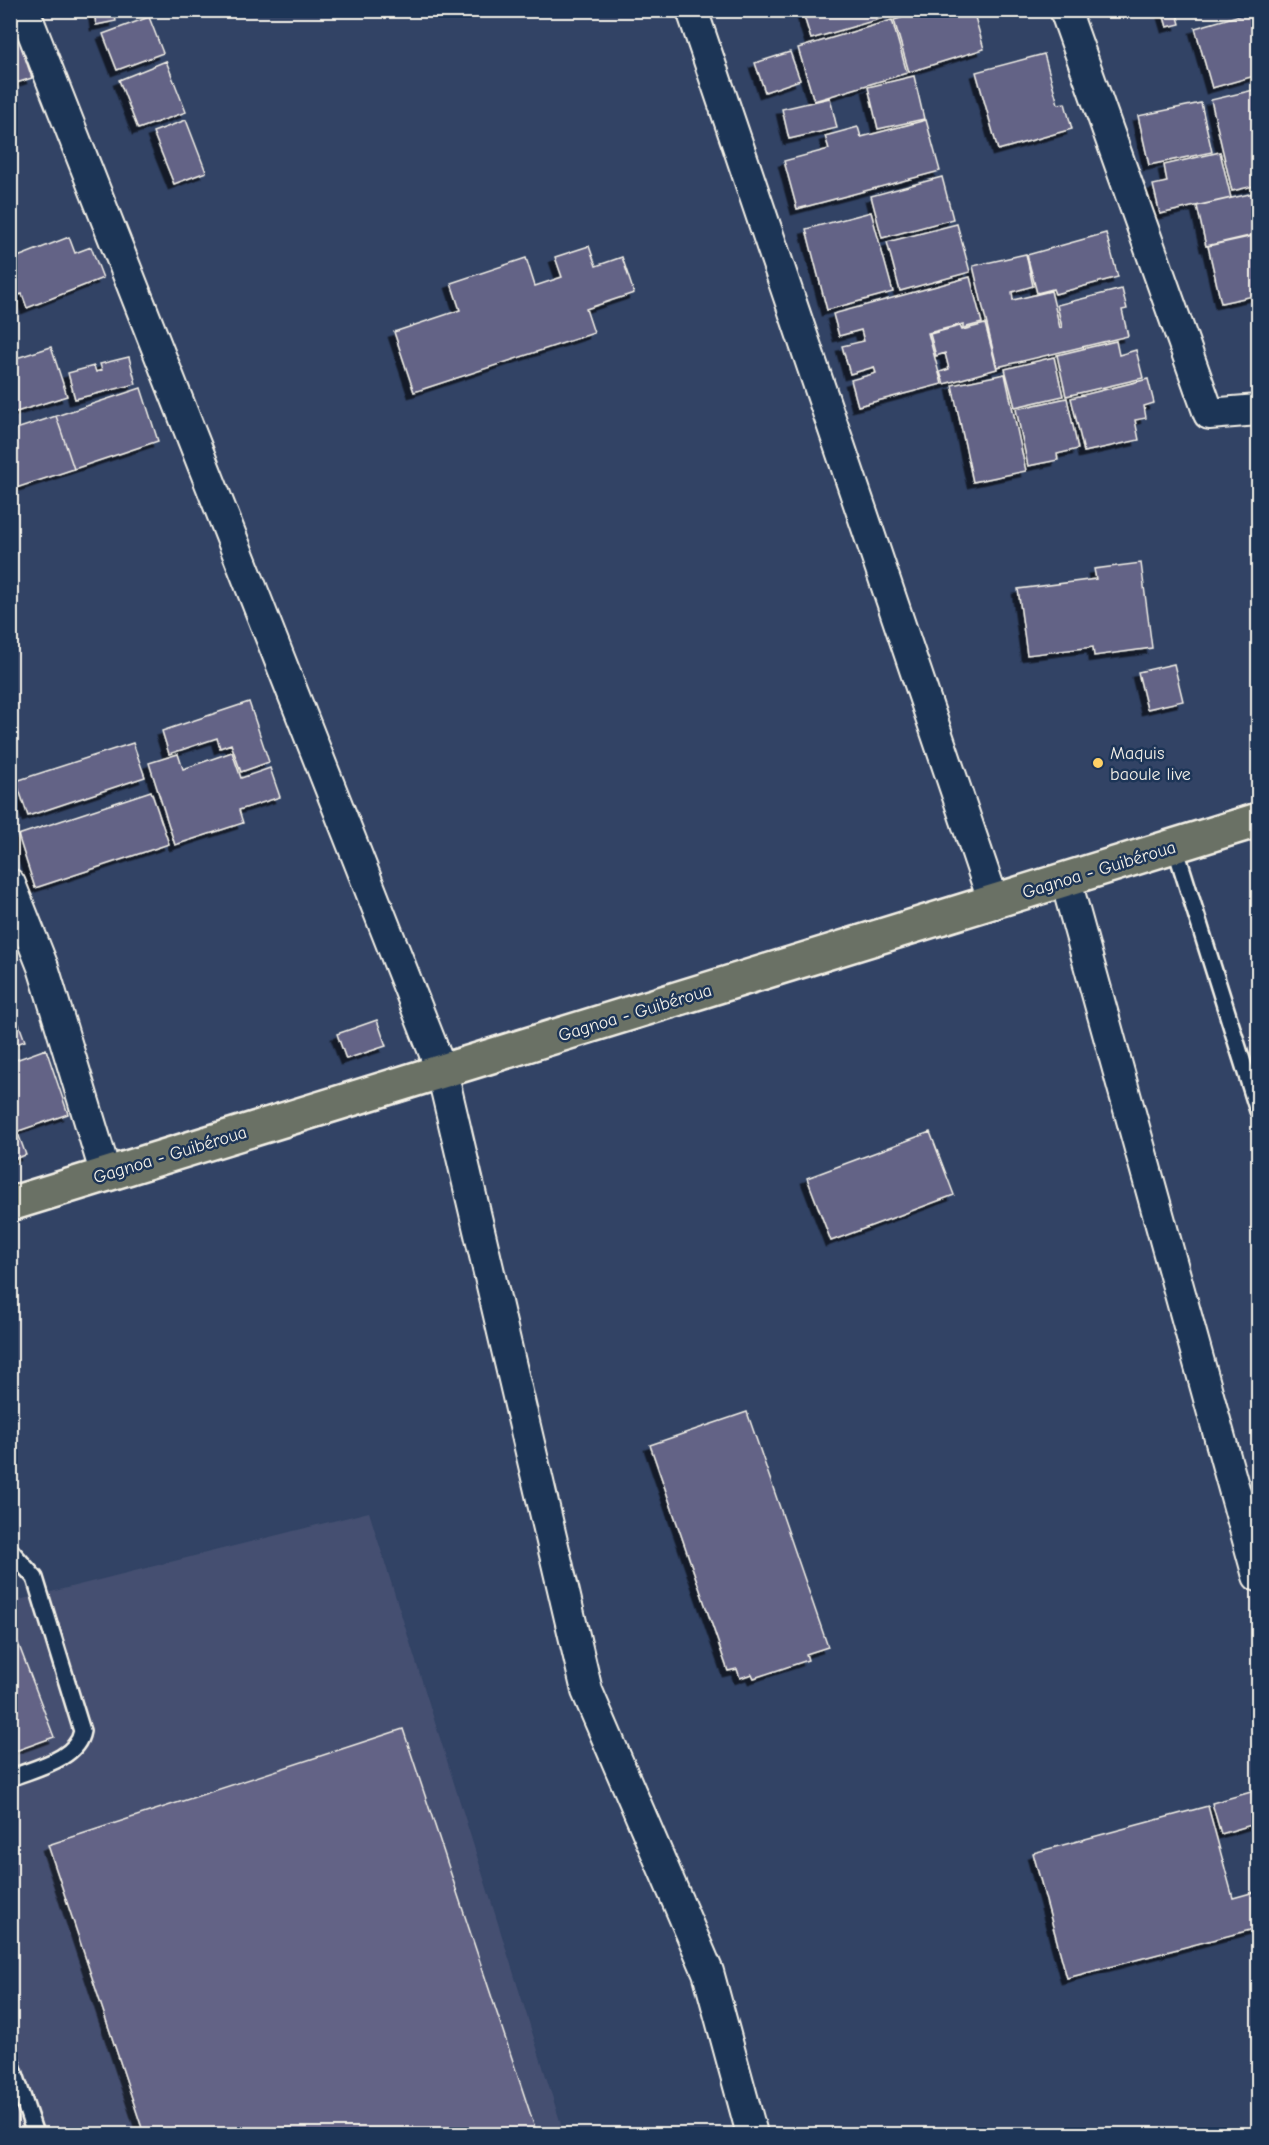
<svg xmlns="http://www.w3.org/2000/svg" width="1269" height="2145" font-family="'Comic Neue',sans-serif">
  <style>
    .built { fill: #455071 }
    .building { fill: #636386; stroke: #f4f1e8; stroke-width: 1.5; filter: url(#shadow) }
    .lines { fill: none; stroke-linecap: round; stroke-linejoin: round }
    .service-casing { stroke: #f4f1e8; stroke-width: 20 }
    .minor-casing { stroke: #f4f1e8; stroke-width: 34 }
    .primary-casing { stroke: #f4f1e8; stroke-width: 38 }
    .service { stroke: #1d3557; stroke-width: 15 }
    .minor { stroke: #1d3557; stroke-width: 30 }
    .primary { stroke: #6a7165; stroke-width: 33 }
    .poi-dot { fill: #ffd166; stroke: #1d3557; stroke-width: 2 }
    .labels { text-anchor: middle; dominant-baseline: central; stroke-width: 5; stroke-linejoin: round; paint-order: stroke }
    .poi-label { font-size: 18px; fill: #f4f1e8; stroke: #1d3557; text-anchor: start }
    .street-label { font-size: 18px; fill: #f4f1e8; stroke: #1d3557 }
  </style>
  <defs>
    <filter id="shadow"><feDropShadow dx="-5.5" dy="5.5" stdDeviation="0" flood-color="#0009"/></filter>
  </defs>
  <rect width="100%" height="100%" fill="#324365"/>
  <filter id="ink" filterUnits="userSpaceOnUse"><feTurbulence type="fractalNoise" baseFrequency=".0167" numOctaves="2"/><feDisplacementMap in="SourceGraphic" scale="12" xChannelSelector="R" yChannelSelector="G"/><feConvolveMatrix kernelMatrix="1 2 1 2 8 2 1 2 1" color-interpolation-filters="sRGB"/></filter>
  <g filter="url(#ink)">
    <path class="built" d="M369 1512 564 2134H11V1602Z"/>
    <path class="building" d="M94 10H114L116 21 96 25Z
      M802 10H888L890 16 811 39Z
      M893 10H919L895 17Z
      M927 10H973L984 49 909 72 894 20Z
      M1162 10H1176L1180 24 1167 27Z
      M1258 10V75L1212 88 1195 28Z
      M149 17 163 53 117 70 103 34Z
      M892 20 907 73 814 101 798 48Z
      M19 40 32 78 10 85V43Z
      M790 52 800 80 765 92 755 63Z
      M1044 54 1058 104 1065 103 1072 129 998 150 976 72Z
      M166 61 186 112 138 129 119 80Z
      M914 76 924 119 878 129 868 87Z
      M1258 89V185L1232 191 1211 100Z
      M830 98 837 128 789 139 782 109Z
      M1201 103 1212 152 1149 165 1138 116Z
      M186 120 206 172 174 184 153 132Z
      M926 120 940 171 797 209 784 161 829 149 825 136 858 127 861 137Z
      M1220 152 1231 198 1160 214 1153 185 1167 182 1164 165Z
      M942 177 953 219 882 238 871 196Z
      M1258 192V234L1206 246 1197 206Z
      M871 212 893 292 827 310 806 229Z
      M957 224 970 272 900 291 887 242Z
      M1106 233 1118 277 1055 294 1053 289 1037 293 1027 255Z
      M1258 235V295L1221 303 1208 246Z
      M69 237 75 253 91 247 103 278 27 308 22 294 12 297 10 260Z
      M589 246 596 266 622 257 634 293 586 309 594 333 414 392 394 332 460 310 451 283 526 258 535 286 562 277 555 257Z
      M1026 254 1033 286 1012 292 1013 300 1051 291 1060 328 1062 327 1057 305 1122 289 1127 309 1122 310 1128 336 997 367 973 266Z
      M970 277 982 323 963 328V324L928 333 942 384 858 406 851 380 876 373 874 367 850 374 842 346 864 341 861 330 839 336 833 314Z
      M985 324 997 369 944 384 940 372 949 369 945 353 936 356 930 334 960 326 962 330Z
      M1116 341 1119 355 1136 350 1143 378 1066 396 1057 355Z
      M51 347 67 396 10 414V360Z
      M129 357 136 384 75 399 68 373 94 366 96 372 102 370 100 364Z
      M1054 357 1063 396 1015 407 1005 369Z
      M1005 374 1026 471 973 482 952 385Z
      M1148 379 1154 403 1144 406 1146 418 1135 420 1139 440 1084 452 1071 398Z
      M141 388 158 441 74 469 56 416Z
      M1067 398 1078 449 1057 454 1058 460 1028 466 1016 409Z
      M56 416 74 469 10 490V431Z
      M1141 563 1152 648 1094 656 1093 647 1027 655 1018 589 1096 579 1094 569Z
      M1174 664 1183 701 1147 709 1138 672Z
      M249 702 269 762 241 772 231 744 220 748 217 738 169 754 162 731Z
      M133 743 145 777 28 816 16 781Z
      M232 752 241 778 270 768 280 797 239 810 243 823 175 845 149 763 178 754 183 769Z
      M151 791 169 844 35 888 18 835Z
      M10 1000 25 1041 10 1046Z
      M377 1020 386 1046 346 1059 337 1034Z
      M46 1049 68 1114 10 1134V1062Z
      M930 1132 954 1195 831 1241 807 1178Z
      M19 1136 26 1155 10 1160V1139Z
      M747 1412 828 1647 806 1654 808 1660 754 1678 752 1674 740 1678 737 1669 728 1671 650 1445Z
      M10 1622 54 1737 10 1753Z
      M403 1729 537 2134H144L48 1845Z
      M1258 1790V1823L1221 1834 1212 1803Z
      M1208 1806 1233 1898 1258 1891V1928L1067 1978 1033 1853Z"/>
    <g class="lines">
      <defs>
        <path id="service" d="M1175 847 1258 1111
          M10 1550 35 1578 82 1731C77 1760 34 1768 10 1778
          M10 2059 35 2134"/>
        <path id="minor" d="M24 10 442 1072 587 1691 708 1972 752 2134
          M692 10 994 903
          M1065 10 1209 414 1258 410
          M1066 881 1258 1576
          M10 884 43 967 106 1175"/>
        <path id="primary" d="M10 1204 1258 820"/>
      </defs>
      <use href="#service" class="service-casing"/>
      <use href="#minor" class="minor-casing"/>
      <use href="#primary" class="primary-casing"/>
      <use href="#service" class="service"/>
      <use href="#minor" class="minor"/>
      <use href="#primary" class="primary"/>
    </g>
  </g>
  <circle class="poi-dot" cx="1098" cy="763" r="6"/>
  <g class="labels">
    <g class="poi-label">
      <text x="1110" y="753">Maquis<tspan x="1110" dy="21">baoule live</tspan></text>
    </g>
    <g class="street-label">
      <text transform="translate(1099 870) rotate(-17)">Gagnoa - Guibéroua</text>
      <text transform="translate(635 1013) rotate(-17)">Gagnoa - Guibéroua</text>
      <text transform="translate(170 1155) rotate(-17)">Gagnoa - Guibéroua</text>
    </g>
  </g>
  <rect width="1269" height="2145" fill="none" stroke="#1d3557" stroke-width="36"/>
  <rect x="18" y="18" width="1233" height="2109" fill="none" stroke="#f4f1e8" stroke-width="2" filter="url(#ink)"/>
</svg>
